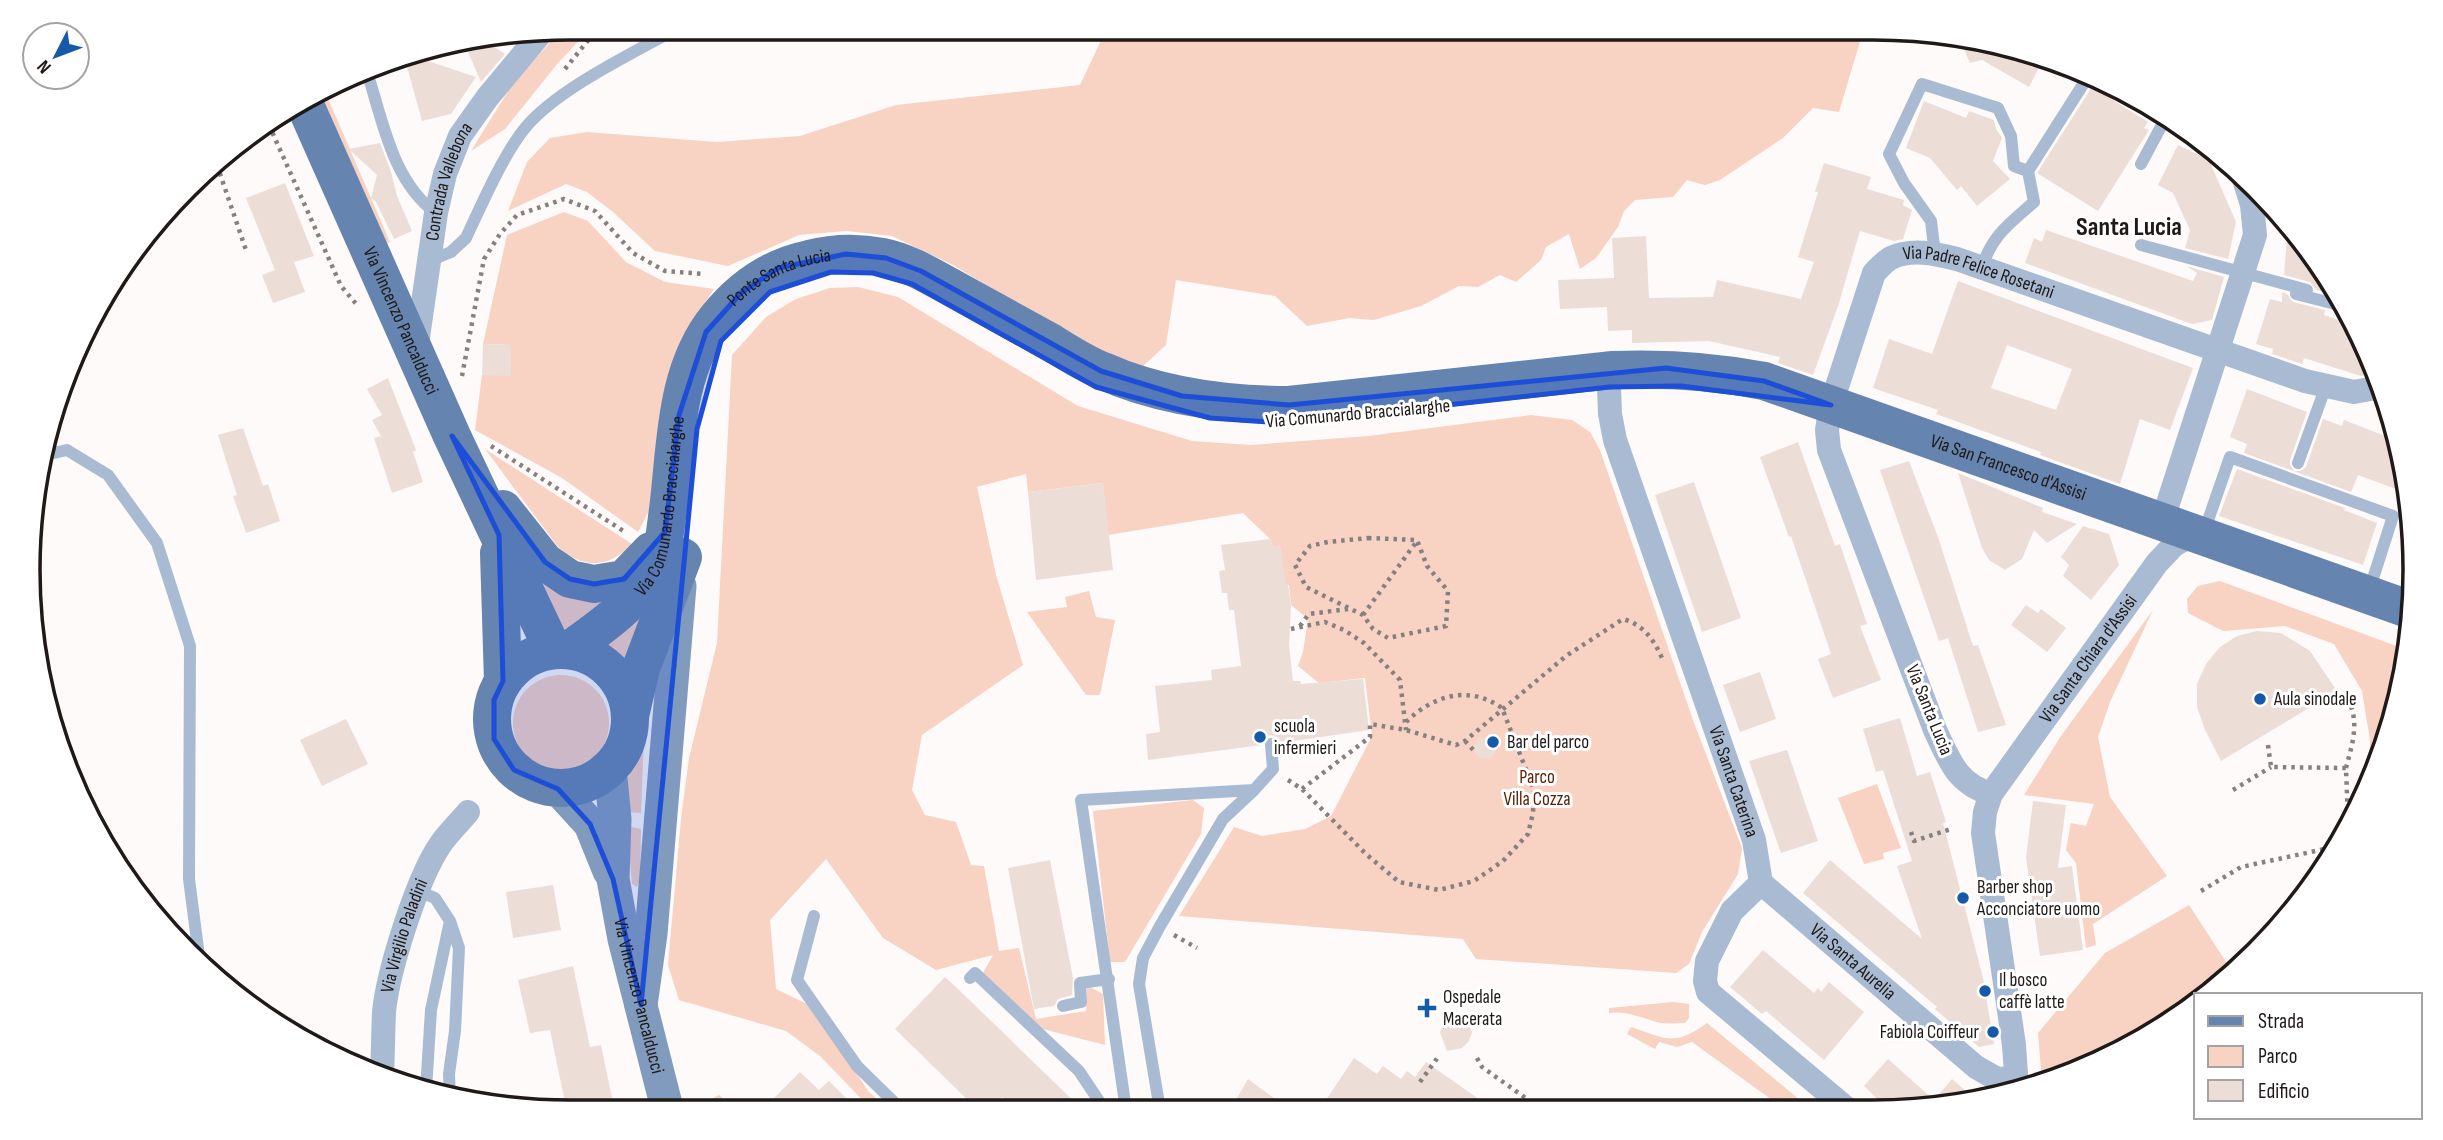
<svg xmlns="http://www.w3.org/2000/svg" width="2443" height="1140" font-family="'Sofia Sans Condensed',sans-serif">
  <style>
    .green { fill: #f8d2c3 }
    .building { fill: #edddd7; fill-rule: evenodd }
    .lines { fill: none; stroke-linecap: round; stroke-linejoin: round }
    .path { stroke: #86817f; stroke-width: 4.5; stroke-dasharray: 3.5 5; stroke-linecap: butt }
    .lane { stroke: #a9bbd3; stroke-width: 12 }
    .street { stroke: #a9bbd3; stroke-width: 24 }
    .secondary { stroke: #819bbe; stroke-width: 33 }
    .primary { stroke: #6584af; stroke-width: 38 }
    .marked { fill: #1d4ed8; fill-opacity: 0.2; stroke: #1d4ed8; stroke-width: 5; stroke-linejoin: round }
    .poi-dot { fill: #1559a9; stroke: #fff; stroke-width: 2.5 }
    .labels { text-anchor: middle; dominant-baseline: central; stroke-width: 6; stroke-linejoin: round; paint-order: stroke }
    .street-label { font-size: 19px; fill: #1f1917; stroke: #fff }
    .poi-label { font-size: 19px; fill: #1f1917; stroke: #fff; text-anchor: start }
    .park-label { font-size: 19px; fill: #591e01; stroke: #fff }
    .district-label { font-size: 26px; font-weight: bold; fill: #1f1917; stroke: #fff }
    .rim { fill: none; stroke: #1f1917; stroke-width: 3.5 }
  </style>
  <rect width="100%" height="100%" fill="#fdfaf9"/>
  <path class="green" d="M570 28H591L558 63 505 129 471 151 515 80 563 29Z
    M1107 28H1864L1839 112 1813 108 1783 138 1720 180 1705 185 1687 180 1673 197 1635 200 1624 211 1618 227 1596 258 1580 269 1569 234 1546 247 1541 260 1516 282 1500 275 1478 287 1459 286 1421 306 1374 320 1349 318 1307 326 1275 296 1176 280 1166 345 1143 366 1084 344 953 265 892 236 846 231 799 235 728 266 655 251 613 212 587 192 566 184 508 211 527 162 550 138 587 132 717 142 800 136 896 105 1080 85Z
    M326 94 390 242 382 245 320 97Z
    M564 212 588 221 626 262 665 282 714 289 681 340 668 377 650 509 638 532 562 478 475 430 482 375H511V345L483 344 507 235Z
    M858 287 898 297 1078 406 1192 441 1251 445 1368 436 1531 415 1572 420 1590 432 1600 450 1694 723 1742 848 1738 874 1702 932 1689 964 1676 973 1476 959 1463 939 1179 916 1234 827 1262 836 1305 829 1331 816 1372 736 1365 678 1319 683 1298 666 1303 652 1308 619 1291 605 1289 585H1284L1280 546H1273L1270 539 1243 513 1108 535 1103 483 1028 492 1026 474 977 487 996 575 1023 665 922 735 912 790 925 815 956 822 971 865 984 866 999 951 1019 948 1036 1019 1086 1011 1087 985 1103 994 1105 1045 1039 1028 979 980 993 955 936 970 883 938 826 859 770 920 776 989 811 1006 869 1092 890 1111H873L820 1056 786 1031 679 1000 668 965 681 819 689 758 717 643 732 355 766 317 796 299 830 288Z
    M485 449 632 544C608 569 583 569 558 547Z
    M530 569 617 589 571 636 558 625Z
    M2220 581 2407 650 2404 676 2374 778 2368 788 2370 740 2362 691 2334 644 2285 626 2223 631 2188 613 2187 599 2198 586Z
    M1089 591 1096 617 1115 620 1100 695H1086L1027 612 1067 607 1065 597Z
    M645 598 626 674 613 659 599 648Z
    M2153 610 2110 702 2098 737 2110 797 2167 876 2093 924 2096 945 2086 948 2076 863 2066 850 2071 823 2086 826 2094 804 2024 795 2061 736Z
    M513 723a48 48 0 1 1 96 0a48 48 0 1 1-96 0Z
    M644 735 641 813 625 812 626 781 639 756Z
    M1877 784 1901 848 1883 853 1884 859 1864 864 1838 798Z
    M1193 800 1204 808 1201 834 1125 962H1110L1093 811Z
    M627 826 641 829 640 881 637 887 632 884Z
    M2189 905 2232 971 2208 995H2196V1004L2081 1071 2042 1081 2038 1033 2105 953Z
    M1673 1002 1689 1004V1018L1685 1023C1677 1023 1668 1024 1661 1023 1643 1019 1628 1010 1609 1013V1008Z
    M1707 1023 1800 1100 1802 1108H1783L1692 1042 1677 1047 1659 1042 1655 1049 1627 1034 1631 1027C1668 1039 1673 1047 1707 1023Z
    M719 1095 738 1111 697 1112 695 1108Z"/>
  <path class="building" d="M1958 36 1979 38 2044 58 2029 87 1982 60 1970 63Z
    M487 42 505 54 481 82 465 45Z
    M419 58 476 77 451 114 422 121 406 63Z
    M2092 87 2148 122 2144 128 2149 130 2098 211 2037 173Z
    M1924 101 1966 118 1969 111 1994 120 1996 129 2002 138 1993 161 2010 179 1977 206 1961 186 1957 190 1930 158 1906 148Z
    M380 143 391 172 397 196 412 231 394 239 376 202 371 198 377 175 349 149Z
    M2178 145 2209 160 2236 222 2228 259 2185 248 2190 230 2173 193 2158 185Z
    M1824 163 1871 177 1867 189 1904 200 1903 205 1912 210 1903 239 1894 241 1860 231 1838 306 1813 375 1778 363 1780 357 1709 341 1632 343V330L1608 331 1607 307 1560 309 1558 280 1614 278 1612 238 1646 236 1649 298 1713 297 1717 280 1801 299 1814 262 1798 257 1818 192H1815Z
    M285 183 314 256 294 262 305 292 273 303 262 275 275 270 246 198Z
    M2288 226 2324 269 2331 283 2329 293 2316 290 2310 282 2284 275Z
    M2046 230 2193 281 2197 273 2186 266 2224 277 2212 320 2192 324 2025 263 2034 238 2042 242Z
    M1958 281 2193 368 2170 430 2140 419 2120 484 2040 455 2041 452 1936 414 1938 410 1873 388 1889 339 1932 354ZM2007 345 2072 369 2056 410 1991 388Z
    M2282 292 2287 294 2293 302 2325 310 2324 315 2353 325 2377 373 2361 376 2304 358 2302 364 2272 354 2273 349 2256 344 2270 299 2282 302Z
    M483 344 511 345V376L482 375Z
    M388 378 416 450 413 452 423 482 392 493 374 438 381 436 372 420 382 415 367 389Z
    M2247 389 2307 412 2290 460V465L2294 471H2300L2306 467 2323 419 2342 426 2344 420 2398 441 2405 465 2407 493 2358 475 2351 492 2244 453 2247 444 2230 437Z
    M243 428 263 486 268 484 280 521 246 533 233 496 237 495 218 435Z
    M1798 442 1835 546 1840 544 1867 624 1860 626 1881 680 1833 698 1818 659 1831 654 1791 536 1789 537 1760 457Z
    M1909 461 1939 540 1973 646 1978 645 2006 725 1978 732 1948 638 1939 641 1880 470Z
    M2237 469 2345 508 2344 510 2377 523 2363 565 2219 516Z
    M1958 473 2043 508 2042 512 2077 524 2047 543 2034 530 2022 559 2005 570 1989 560 1982 548Z
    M1694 482 1741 618 1702 632 1655 495Z
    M1103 483 1113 570 1036 580 1028 492Z
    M2083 526 2109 534 2119 565 2091 600 2063 576 2069 565 2061 557Z
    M1270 539 1273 546 1280 545 1286 585 1288 584 1291 605 1289 645 1293 681H1300L1301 684 1363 679 1369 730 1280 743 1275 736 1270 735 1263 740 1262 745 1148 760 1146 734 1160 732 1155 686 1212 680 1211 670 1241 666 1234 610H1229L1227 593H1222L1219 571 1225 570 1221 545Z
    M2026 605 2038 613 2041 609 2066 628 2047 652 2011 625Z
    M2257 631 2281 633 2310 651 2337 691 2221 761 2205 730 2197 707V684L2206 664 2220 647 2237 636Z
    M1760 672 1776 719 1740 732 1723 685Z
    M1900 718 1917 776 1930 772 1946 822 1943 823 1983 978 1994 1044 1979 1047 1935 1009 1937 1007 1803 893 1830 860 1922 939 1897 866 1912 861 1883 770 1876 772 1863 729Z
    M346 719 368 764 322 786 300 740Z
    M1474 748a11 11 0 1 1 22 0a11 11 0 1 1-22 0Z
    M1787 750 1818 841 1781 853 1749 761Z
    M2033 801 2066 805 2058 868 2072 866 2083 950 2040 956 2026 858Z
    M1050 860 1073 978 1072 995 1058 999 1054 1006 1034 1009 1008 868Z
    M553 885 561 930 513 938 506 892Z
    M1763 950 1814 993 1818 988 1821 992 1829 982 1864 1012 1824 1060 1766 1011 1762 1014 1730 987Z
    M573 966 590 1047 601 1045 615 1112H567L550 1030 530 1033 518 980Z
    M945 977 958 989 1083 1110H1016L1002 1097 988 1111H979L895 1029Z
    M1451 1018H1460L1468 1023 1472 1032 1469 1041 1462 1048 1447 1051 1440 1032 1443 1024Z
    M1354 1058 1377 1074 1383 1066 1401 1079 1407 1071 1415 1077 1426 1062 1493 1109H1320Z
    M1888 1059 1934 1100 1952 1079 1975 1099 1944 1107 1887 1108 1864 1086Z
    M800 1072 819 1090 829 1081 859 1111H761Z
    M1248 1079 1290 1110H1230Z"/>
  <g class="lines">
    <path class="path" d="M565 69 598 28
      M269 125 341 286 357 305
      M217 165 247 253
      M462 376 484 259 500 234 517 215 564 199 595 211 633 253 665 271 705 274
      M491 446 625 532
      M1368 538 1417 540 1427 566 1448 591 1446 626 1388 638 1373 629 1363 615 1306 587 1295 565 1310 546 1328 542Z
      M1363 615 1417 541
      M1300 626 1309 614 1348 609
      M1291 629 1325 622 1344 630 1364 643 1400 680 1406 730
      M1465 741 1476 753
      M2268 745 2271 767 2346 768 2348 822
      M2346 768C2352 745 2360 722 2348 700
      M1288 780 1302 789 1366 854 1399 882 1439 890 1474 881 1503 861 1528 834 1533 813 1534 790 1502 708C1468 684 1432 696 1405 723
      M1302 789 1370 737V724L1406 730 1456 745 1465 741 1566 656 1623 619C1643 625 1653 638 1662 658
      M2233 790 2271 767
      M1911 832 1914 841 1951 829
      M2201 891 2241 867 2334 847
      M1174 935 1197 948
      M1477 1058 1482 1067 1541 1109
      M1420 1082 1438 1057"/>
    <path class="lane" d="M367 72C383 121 392 181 436 213
      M2141 245 2307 290
      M1935 254 1931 221 1904 183 1889 154 1922 84 1998 108 2011 136 2014 166 2028 171
      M429 261 451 252 466 238C481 206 503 155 525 128 557 89 633 53 678 28
      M1982 268C1991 236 2010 223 2034 202L2028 171 2089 75 2164 121 2141 164
      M2296 294 2343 306
      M41 456 67 450 108 475 157 543 190 646 189 879 200 964
      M2298 463 2326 386
      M2204 532 2230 457 2393 516 2369 591
      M418 891 435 898 450 921 431 1010 426 1090
      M814 916 797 980 857 1066 903 1111
      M970 978 975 973 1079 1071 1101 1104V1110
      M1063 1006 1081 1002 1080 983 1109 979
      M450 1097 449 1074 455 1031 459 948 450 921
      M1126 1110 1081 800 1254 790 1273 769 1271 744
      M1160 1110 1139 984 1143 958 1160 926 1223 819 1254 790"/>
    <g class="street">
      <path id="s1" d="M416 351 436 213 445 174 460 136 487 98 541 33"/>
      <path id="s2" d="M1609 387 1610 414 1615 440 1754 840 1761 883 1732 911 1707 961 1705 981 1708 992 1846 1108"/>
      <path d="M2162 522 2255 235 2252 205 2243 176"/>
      <path id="s3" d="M1991 794C1956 783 1950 761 1935 730L1829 450 1827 430 1831 405 1874 273C1879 268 1885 261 1891 258 1912 248 1936 254 1957 259L2305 381 2354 392 2381 387"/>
      <path id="s4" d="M1761 883 1976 1067 1997 1079 2016 1078"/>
      <path id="s5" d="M382 1077C383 1055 383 1034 384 1012 388 971 417 879 440 845 448 833 459 823 468 812"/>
      <path id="s6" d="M2017 1088 2014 1045 1983 833 1985 812 1991 794 2157 563 2174 545 2194 534"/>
    </g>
    <g class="secondary">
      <path id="s7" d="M610 768 615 819 613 879 624 939 668 1112"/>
      <path d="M558 789 590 824 609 871"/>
      <path d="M641 1005 651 934 680 586"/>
    </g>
    <g class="primary">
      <path id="s8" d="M305 105 452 436 553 650"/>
      <path d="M503 509 545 562 570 579 594 584 624 579 651 551"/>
      <path d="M499 553 503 681"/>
      <circle cx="561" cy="719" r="69"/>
      <path id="s9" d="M569 650C597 630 637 602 654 572 664 555 665 529 668 510 676 446 674 371 717 318 741 288 771 267 809 259 833 253 857 252 882 257 908 262 932 277 954 289 987 307 1019 325 1052 343 1068 353 1085 364 1103 371 1162 397 1225 405 1289 405L1613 370C1665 368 1714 371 1764 381L2411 610"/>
      <path d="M630 716 641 668 683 557"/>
    </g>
  </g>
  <path class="marked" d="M846 254 886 258 921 271 1101 371 1182 396 1289 405 1666 368 1764 381 1831 405 1681 386 1609 387 1285 423 1210 418 1096 387 912 284 873 273 831 272 770 292 721 341 697 429 641 1005 613 879 590 824 558 789 514 770 494 739V700L503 681 499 535 452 436 545 562 570 579 594 584 624 579 665 532 679 415 706 332 741 293 778 268Z"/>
  <g class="poi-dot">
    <circle cx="2260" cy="699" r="7"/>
    <circle cx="1260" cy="737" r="7"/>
    <circle cx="1493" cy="742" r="7"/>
    <circle cx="1963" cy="898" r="7"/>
    <circle cx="1985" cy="991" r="7"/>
    <path d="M1423.5 997.5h7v7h7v7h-7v7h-7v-7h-7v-7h7z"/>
    <circle cx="1993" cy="1032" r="7"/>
  </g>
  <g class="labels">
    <g class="street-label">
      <text stroke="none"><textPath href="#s1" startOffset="173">Contrada Vallebona</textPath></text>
      <text stroke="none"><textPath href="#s3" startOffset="686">Via Padre Felice Rosetani</textPath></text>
      <text stroke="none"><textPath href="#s9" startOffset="458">Ponte Santa Lucia</textPath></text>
      <text stroke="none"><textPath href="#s8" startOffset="236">Via Vincenzo Pancalducci</textPath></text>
      <text transform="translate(1358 414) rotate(-5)">Via Comunardo Braccialarghe</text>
      <text stroke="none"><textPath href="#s9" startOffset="1743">Via San Francesco d'Assisi</textPath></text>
      <text stroke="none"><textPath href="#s9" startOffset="182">Via Comunardo Braccialarghe</textPath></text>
      <text stroke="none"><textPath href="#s6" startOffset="464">Via Santa Chiara d'Assisi</textPath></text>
      <text transform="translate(1929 710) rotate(68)">Via Santa Lucia</text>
      <text stroke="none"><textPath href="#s2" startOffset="415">Via Santa Caterina</textPath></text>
      <text stroke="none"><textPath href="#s5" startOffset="144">Via Virgilio Paladini</textPath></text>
      <text stroke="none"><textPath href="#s4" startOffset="121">Via Santa Aurelia</textPath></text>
      <text stroke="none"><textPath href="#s7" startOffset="231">Via Vincenzo Pancalducci</textPath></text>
    </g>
    <g class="poi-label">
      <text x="2274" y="699">Aula sinodale</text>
      <text x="1274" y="726">scuola<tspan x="1274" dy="22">infermieri</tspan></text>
      <text x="1507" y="742">Bar del parco</text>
      <text x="1977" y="887">Barber shop<tspan x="1977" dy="22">Acconciatore uomo</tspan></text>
      <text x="1999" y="980">Il bosco<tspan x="1999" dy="22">caffè latte</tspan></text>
      <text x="1443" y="997">Ospedale<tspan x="1443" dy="22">Macerata</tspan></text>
      <text x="1979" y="1032" text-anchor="end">Fabiola Coiffeur</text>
    </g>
    <g class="park-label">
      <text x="1537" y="777">Parco<tspan x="1537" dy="22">Villa Cozza</tspan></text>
    </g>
    <g class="district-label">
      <text x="2129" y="227">Santa Lucia</text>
    </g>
  </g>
  <path d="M0 0H2443V1140H0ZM570 40H1873A530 530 0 0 1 2403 570V570A530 530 0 0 1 1873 1100H570A530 530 0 0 1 40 570V570A530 530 0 0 1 570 40Z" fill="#fff" fill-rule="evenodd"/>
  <path class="rim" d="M570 40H1873A530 530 0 0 1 2403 570V570A530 530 0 0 1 1873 1100H570A530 530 0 0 1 40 570V570A530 530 0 0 1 570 40Z"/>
  <rect x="2194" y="993" width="228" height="126" fill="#ffffff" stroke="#a5a3a2" stroke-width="2"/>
  <rect x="2208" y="1016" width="35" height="10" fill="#6584af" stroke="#a5a3a2" stroke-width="2"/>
  <text x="2258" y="1028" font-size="21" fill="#1f1917">Strada</text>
  <rect x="2208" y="1046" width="35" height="21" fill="#f8d2c3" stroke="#a5a3a2" stroke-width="2"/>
  <text x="2258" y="1063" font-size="21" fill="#1f1917">Parco</text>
  <rect x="2208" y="1080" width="35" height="21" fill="#edddd7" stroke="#a5a3a2" stroke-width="2"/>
  <text x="2258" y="1098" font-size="21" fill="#1f1917">Edificio</text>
  <g transform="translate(56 56) rotate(228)"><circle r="33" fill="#ffffff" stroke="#a5a3a2" stroke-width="2"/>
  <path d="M0-5L12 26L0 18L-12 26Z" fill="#1559a9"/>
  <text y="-10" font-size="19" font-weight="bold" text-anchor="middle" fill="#1f1917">N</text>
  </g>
</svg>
